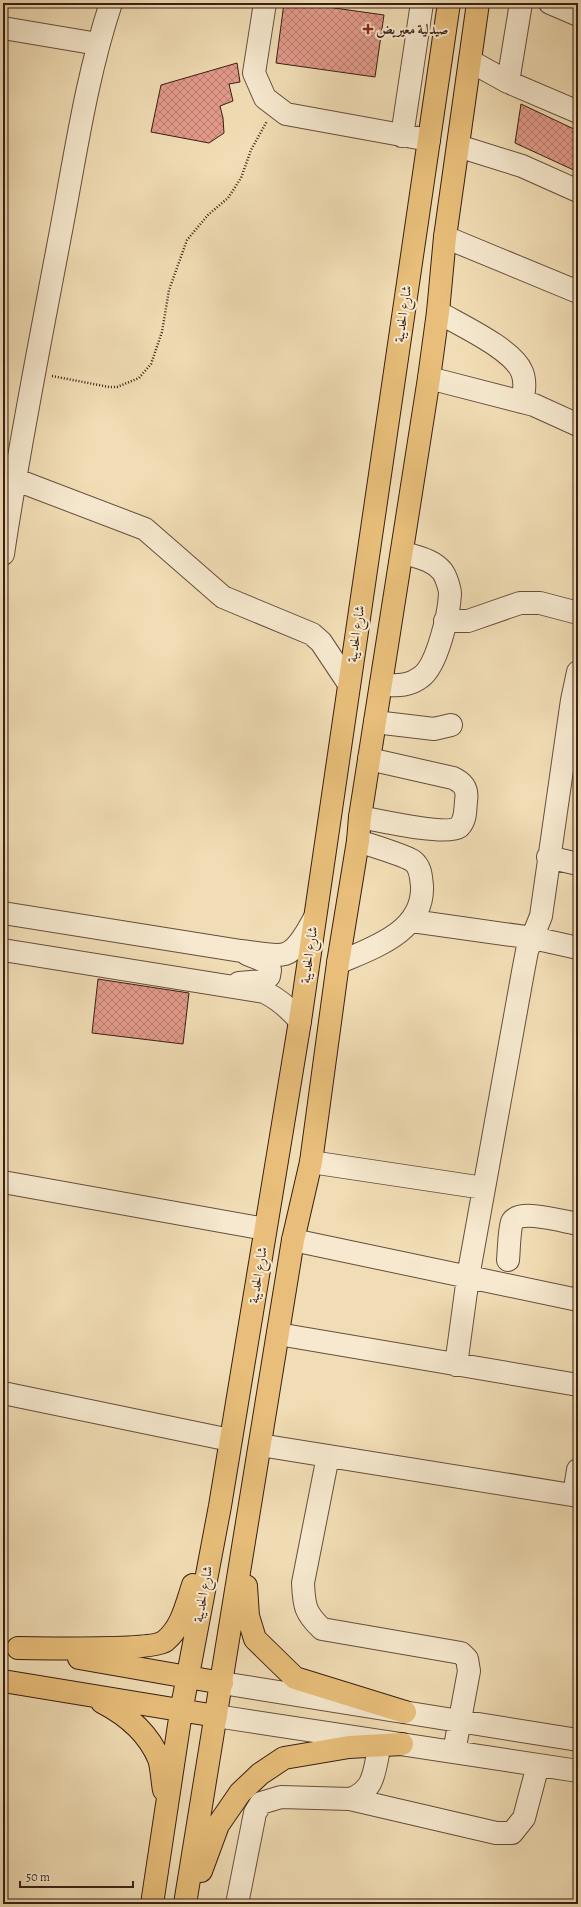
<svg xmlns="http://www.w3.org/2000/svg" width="581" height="1907" font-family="Alegreya,Amiri,serif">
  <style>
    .building { fill: url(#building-cross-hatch); stroke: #391f14 }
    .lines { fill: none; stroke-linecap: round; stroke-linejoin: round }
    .minor-casing { stroke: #674e3c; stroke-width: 24 }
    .major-casing { stroke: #391f14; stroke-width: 24 }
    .path { stroke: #391f14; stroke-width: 2.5; stroke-dasharray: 1 2; stroke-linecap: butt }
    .minor { stroke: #f6e9cf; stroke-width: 22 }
    .major { stroke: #e8be7a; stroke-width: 22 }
    .poi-dot { fill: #8f2418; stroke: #f6e9cf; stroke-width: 1.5 }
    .labels { text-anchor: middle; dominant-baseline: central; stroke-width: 4; stroke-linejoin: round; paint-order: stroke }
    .poi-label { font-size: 14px; font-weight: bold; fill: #391f14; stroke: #f6e9cf; text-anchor: start }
    .street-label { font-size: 14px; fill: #391f14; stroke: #f6e9cf }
  </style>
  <defs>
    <pattern id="building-cross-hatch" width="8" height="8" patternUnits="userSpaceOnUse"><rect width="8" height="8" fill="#e39b8b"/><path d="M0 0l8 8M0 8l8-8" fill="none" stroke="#b97e70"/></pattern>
  </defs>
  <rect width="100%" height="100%" fill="#f1ddb5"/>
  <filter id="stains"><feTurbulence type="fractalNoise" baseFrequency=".005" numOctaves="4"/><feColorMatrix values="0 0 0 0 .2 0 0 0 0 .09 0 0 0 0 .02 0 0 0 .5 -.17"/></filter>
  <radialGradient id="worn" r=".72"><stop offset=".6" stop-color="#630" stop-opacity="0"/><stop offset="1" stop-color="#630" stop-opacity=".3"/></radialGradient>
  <path class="building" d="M284 3H299L384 15 375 77 276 63Z
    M237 63 240 82 229 84 233 101 220 106 223 118 224 133 209 143 151 132 161 85Z
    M521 104 578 131V172L515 143Z
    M98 979 189 993 183 1044 92 1033Z"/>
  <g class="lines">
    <defs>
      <path id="minor" d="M265 3 254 73 265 98 286 114 429 140
        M550 3 578 15
        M3 28 98 44
        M470 61 508 82 578 112
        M508 82 521 3
        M402 136 422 3
        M458 146 522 166 578 191
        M445 237 578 292
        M438 312C460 325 513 349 522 372 526 382 524 392 522 402
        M429 378 534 405 578 425
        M3 477 14 479 145 529 223 597 312 634 321 642 349 684
        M3 554C19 447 40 342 60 236 75 158 86 78 111 3
        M445 621H468L520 603H540L578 613
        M381 685C396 685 408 687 421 677 437 666 449 614 450 594 450 589 446 576 442 571 432 559 416 557 402 552
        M375 722 434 729 451 725
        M360 817C377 820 447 836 459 827 466 820 465 811 466 801 468 789 464 783 453 778L369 759
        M548 857 578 864
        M3 913 241 951C252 952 275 957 285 954 298 950 308 930 314 919
        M412 921 533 938 578 948
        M3 950 264 992C279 999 289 1008 300 1021
        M338 963C372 948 424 932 422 886 421 877 421 867 413 861 404 855 370 845 358 841
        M239 983 262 981 269 976 270 970 267 962 247 954
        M311 1162 484 1188
        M3 1182 265 1229
        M293 1240 578 1300
        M508 1260C509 1250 509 1231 512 1222 519 1208 565 1222 578 1224
        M278 1334 578 1385
        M456 1365 468 1277 523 972 527 951 541 916 572 700 578 672
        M3 1393 230 1440
        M260 1445 578 1496
        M328 1456 303 1583C304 1606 305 1613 322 1629L461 1653 467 1659 469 1671 454 1752
        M574 1495 578 1470
        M222 1683 578 1740
        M216 1716 578 1771
        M350 1799 496 1833H512L524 1818 538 1765
        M237 1904 255 1813 261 1803 281 1797 350 1799C376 1791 374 1768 380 1745"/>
      <path id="major" d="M246 1586 248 1616 255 1639 295 1678 405 1712
        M18 1648C41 1648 152 1651 165 1641 182 1627 186 1606 193 1585
        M79 1658 222 1683
        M3 1681 216 1716
        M102 1702C127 1715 148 1732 159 1759 162 1768 162 1780 164 1790
        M201 1871 218 1825 240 1793 260 1774 284 1758 349 1747 402 1744
        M152 1904 181 1712 220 1506 300 1021 449 3
        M185 1904 293 1240 311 1162 338 963 358 841 360 817 429 378 438 312 445 237 478 3"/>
    </defs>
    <use href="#minor" class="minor-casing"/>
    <use href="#major" class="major-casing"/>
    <path class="path" d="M52 376 109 387H117L139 378 151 364 162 332 169 290 187 240 208 215 228 198 241 178 251 150 267 121"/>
    <use href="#minor" class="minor"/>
    <use href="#major" class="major"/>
  </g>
  <path class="poi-dot" d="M366 23h4v4h4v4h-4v4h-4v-4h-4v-4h4z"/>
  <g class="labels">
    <g class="poi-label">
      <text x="376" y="29">صيدلية معيريض</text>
    </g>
    <g class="street-label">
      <text transform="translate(403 314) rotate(-82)">شارع الحديبة</text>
      <text transform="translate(356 634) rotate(-82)">شارع الحديبة</text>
      <text transform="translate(309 955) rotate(-82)">شارع الحديبة</text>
      <text transform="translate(258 1275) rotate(-81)">شارع الحديبة</text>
      <text transform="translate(203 1594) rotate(-80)">شارع الحديبة</text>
    </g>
  </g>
  <rect width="581" height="1907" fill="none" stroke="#f1ddb5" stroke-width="16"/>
  <rect x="4" y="4" width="573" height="1899" fill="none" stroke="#391f14" stroke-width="2"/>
  <rect x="8" y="8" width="565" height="1891" fill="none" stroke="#391f14"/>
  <path d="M20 1881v6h113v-6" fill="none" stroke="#391f14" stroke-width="2"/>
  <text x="26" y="1881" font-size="12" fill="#391f14" stroke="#f6e9cf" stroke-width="3" paint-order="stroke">50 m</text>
  <rect width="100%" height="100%" filter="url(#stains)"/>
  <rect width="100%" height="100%" fill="url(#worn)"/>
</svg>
